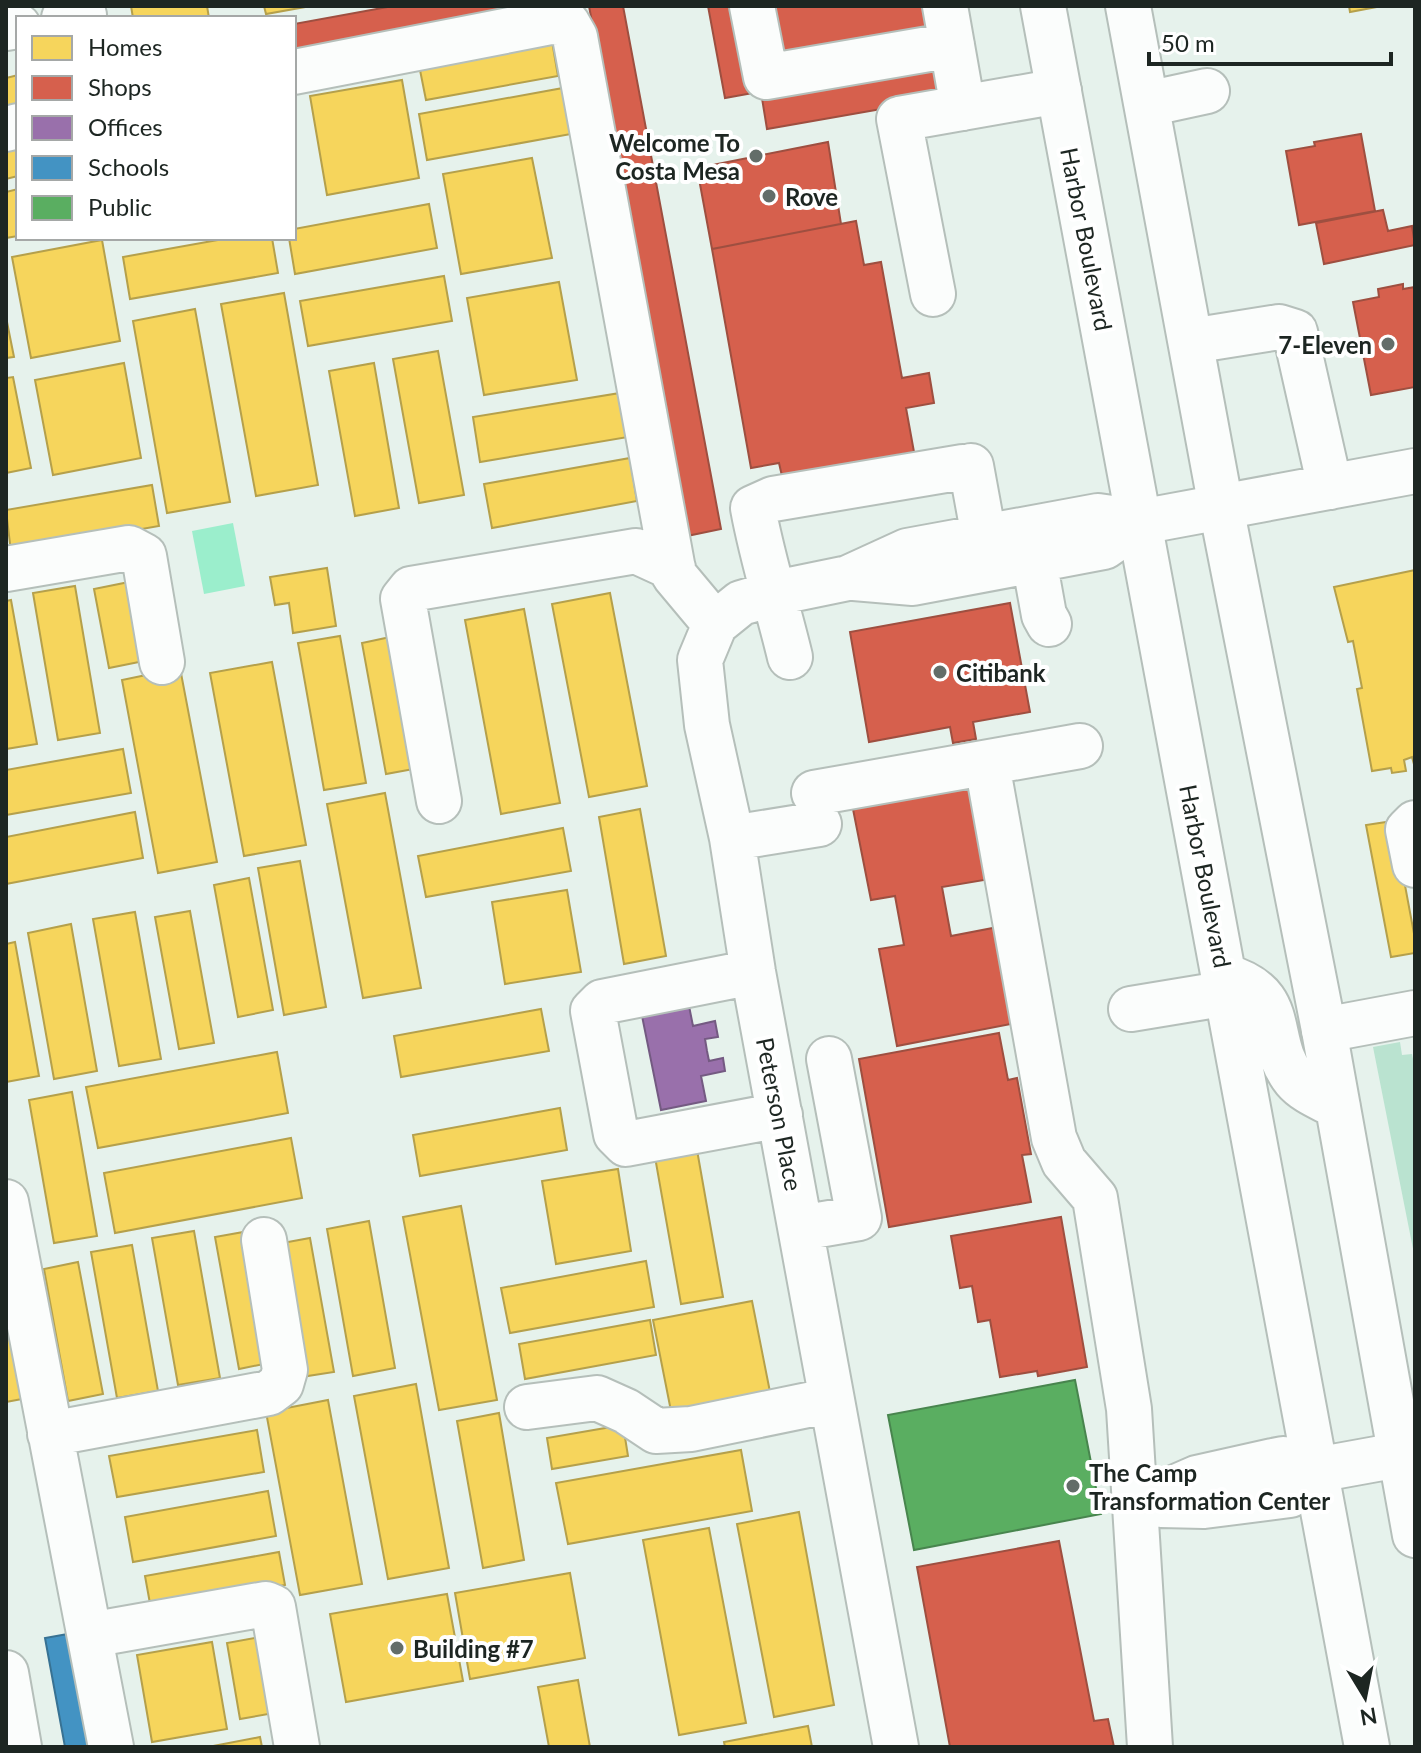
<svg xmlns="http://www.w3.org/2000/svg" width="1421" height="1753" font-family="Lato,sans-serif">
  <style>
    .green { fill: #bae3d0 }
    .water { fill: #9beecc }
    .homes { fill: #f6d55c; stroke: #b5a04b; stroke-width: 2 }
    .shops { fill: #d6604d; stroke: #9e4f40; stroke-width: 2 }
    .offices { fill: #9970ab; stroke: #745a82; stroke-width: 2 }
    .schools { fill: #4393c3; stroke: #387293; stroke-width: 2 }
    .public { fill: #5aae61; stroke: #48854e; stroke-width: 2 }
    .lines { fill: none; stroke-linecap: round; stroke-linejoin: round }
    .minor-casing { stroke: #b5bfba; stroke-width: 48 }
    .major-casing { stroke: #b5bfba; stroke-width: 48 }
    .minor { stroke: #fbfdfc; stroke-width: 44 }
    .major { stroke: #fbfdfc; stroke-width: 44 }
    .poi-dot { fill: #636d69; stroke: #fff; stroke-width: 3 }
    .labels { text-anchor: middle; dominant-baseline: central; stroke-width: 8; stroke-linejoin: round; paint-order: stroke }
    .poi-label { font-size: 24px; font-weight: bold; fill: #1d2622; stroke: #fff; text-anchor: start }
    .street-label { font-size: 24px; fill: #1d2622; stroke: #fff }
  </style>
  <rect width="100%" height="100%" fill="#e6f2ec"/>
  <path class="green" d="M1400 1042 1402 1055 1412 1054 1415 1069V1259L1373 1047Z"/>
  <path class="water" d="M233 523 245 586 204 594 192 531Z"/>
  <path class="homes" d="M131 6H207L209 18H133Z
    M264 6H311L266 14Z
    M1349 6H1382L1350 12Z
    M552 41 558 76 426 100 419 65Z
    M18 75V111L6 114V78Z
    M402 80 419 178 327 195 310 96Z
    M563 88 571 134 427 160 419 114Z
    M18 140V176L6 179V142Z
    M532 158 552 258 461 274 443 174Z
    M18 189V236L6 238V192Z
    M429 204 437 248 295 274 289 238H294V229Z
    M229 238H272L278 273 130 299 123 257Z
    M102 240 120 341 31 358 12 257Z
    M444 276 452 321 308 346 300 301Z
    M559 282 577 380 484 395 467 298Z
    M284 293 318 485 256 496 221 304Z
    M195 309 230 502 167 513 133 321Z
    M6 317 14 357 6 358Z
    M438 351 464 495 419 503 393 359Z
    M124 363 141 458 53 475 35 380Z
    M374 363 399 508 355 516 329 371Z
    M13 377 31 468 6 473V378Z
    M620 393 628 437 480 462 473 417Z
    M630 458 637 501 492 528 484 484Z
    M152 485 159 526 11 552 6 510Z
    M327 568 336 626 293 633 289 603 275 605 270 577Z
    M1415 570V768L1412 757 1404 760 1406 771 1392 773 1391 768 1372 771 1357 689 1362 688 1353 641 1348 642 1334 587Z
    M129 582 144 661 109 668 94 589Z
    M75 586 100 733 58 740 33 593Z
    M610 593 647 786 589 797 552 604Z
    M11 600 37 744 6 749V601Z
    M524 609 560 803 501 814 465 620Z
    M340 636 366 783 324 790 298 643Z
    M395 636 419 768 386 774 362 643Z
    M272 662 306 845 244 856 210 673Z
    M180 668 217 862 158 873 122 680Z
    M123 749 131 793 6 815V770Z
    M385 793 421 988 363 998 327 804Z
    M640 809 666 956 624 964 599 817Z
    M135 812 143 858 6 884V837Z
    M1393 821 1415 939V953L1391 957 1366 825Z
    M563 828 571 871 426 897 418 856Z
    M300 861 326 1007 284 1015 258 868Z
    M249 878 273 1010 238 1017 214 885Z
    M567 890 581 972 505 984 492 902Z
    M190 911 214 1043 179 1049 155 917Z
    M135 912 161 1059 119 1066 93 919Z
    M71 924 97 1071 54 1079 28 933Z
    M15 942 39 1076 6 1082V944Z
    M541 1009 549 1051 401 1077 394 1036Z
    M277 1052 288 1113 98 1148 86 1087Z
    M72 1092 97 1236 54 1243 29 1100Z
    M560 1108 567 1150 420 1176 413 1135Z
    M291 1138 302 1198 115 1233 104 1173Z
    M697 1150 723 1297 681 1304 655 1157Z
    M618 1169 631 1251 556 1264 542 1181Z
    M461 1206 497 1400 439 1410 403 1217Z
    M369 1221 395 1368 353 1376 327 1229Z
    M6 1225 38 1396 6 1402Z
    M194 1231 220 1378 178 1385 152 1238Z
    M249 1231 274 1362 239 1369 215 1237Z
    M310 1238 334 1372 301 1377 277 1244Z
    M132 1245 158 1391 117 1398 91 1252Z
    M646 1261 654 1307 510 1333 501 1288Z
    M78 1262 103 1394 68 1401 44 1269Z
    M752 1301 770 1392 671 1411 653 1320Z
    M650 1320 656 1355 525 1379 519 1344Z
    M416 1384 449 1568 388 1579 354 1396Z
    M328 1400 362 1584 300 1595 266 1412Z
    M499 1413 524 1560 483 1568 457 1421Z
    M623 1425 628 1456 552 1469 547 1438Z
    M257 1430 264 1472 117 1497 109 1456Z
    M741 1450 752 1511 568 1544 556 1483Z
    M268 1491 276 1536 133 1562 125 1517Z
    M799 1512 834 1705 774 1717 737 1524Z
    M709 1528 746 1723 679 1735 643 1540Z
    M279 1552 285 1585 151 1609 145 1576Z
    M570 1573 585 1658 470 1679 455 1593Z
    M447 1594 463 1681 346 1702 330 1614Z
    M260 1637 274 1713 240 1719 227 1643Z
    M212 1642 227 1729 152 1742 137 1655Z
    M578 1680 590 1747H549L538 1687Z
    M808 1726 812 1747H725L724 1742Z
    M260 1737 262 1747H208Z"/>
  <path class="shops" d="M393 6H587L294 61V24Z
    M589 6H623L721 529 687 536Z
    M708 6H738L753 93 725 98Z
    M763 6H930L935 33 773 63Z
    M944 60 950 97 767 129 761 92Z
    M1361 134 1375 211 1299 225 1286 151 1315 146 1314 142Z
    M828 142 841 224 712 249 697 168Z
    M1383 210 1388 231 1412 226 1415 245 1324 264 1316 223Z
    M856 221 864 265 881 262 902 378 929 373 934 403 906 408 914 452 782 476 779 463 751 468 712 249Z
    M1403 284V289L1415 287V387L1371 395 1353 302 1379 297 1378 289Z
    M1010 603 1030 712 973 722 976 739 953 743 950 727 869 742 850 632Z
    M972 783 990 879 942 887 951 936 998 927 1016 1023 897 1046 879 949 904 945 895 896 871 900 852 804Z
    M999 1033 1008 1080 1017 1078 1031 1154 1022 1155 1031 1202 889 1227 859 1059Z
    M1061 1217 1087 1367 1038 1376 1037 1371 1000 1377 990 1320 978 1322 972 1286 960 1288 951 1236Z
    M1059 1541 1094 1721 1108 1719 1114 1747H950L917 1567Z"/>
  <path class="offices" d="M687 996 693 1026 715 1021 718 1037 705 1039 707 1051 709 1061 723 1058 725 1071 701 1076 706 1101 661 1110 640 1006Z"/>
  <path class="schools" d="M79 1632 100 1747H65L45 1638Z"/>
  <path class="public" d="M1075 1380 1101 1514 914 1550 888 1415Z"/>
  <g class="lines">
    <defs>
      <path id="minor" d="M752 6 766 77 952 45
        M945 6 963 108
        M64 18 84 15
        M6 28 18 26
        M294 72 551 22 567 23 575 37 674 575 715 624
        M1147 104 1207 91
        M6 129 18 126
        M933 294 899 119 1059 91
        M1191 341 1279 327 1295 332 1330 487
        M971 466 984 537
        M1034 560 1044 615 1049 624
        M6 569 129 548 144 556 162 662
        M854 578 913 583 1104 547 1140 522
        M790 657C778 607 762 558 753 508L773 499 963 467
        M987 764 1054 1138 1064 1162 1095 1198 1129 1409 1150 1747
        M814 793 1080 746
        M439 801 403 599 411 589 636 551 673 568
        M1415 823 1408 830 1415 865
        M732 838 819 824
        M753 972 602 1002 593 1011 616 1134 626 1144 780 1115
        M1131 1009 1228 993
        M1324 1030 1415 1013
        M6 1202 111 1747
        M801 1228 859 1218 829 1059
        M527 1407 597 1398 626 1411 656 1431 691 1429 832 1400
        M50 1434 269 1393 281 1384 285 1370 264 1240
        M1135 1505 1197 1478 1273 1461 1283 1459 1316 1470 1415 1452
        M1161 1505 1204 1506 1290 1495 1316 1470
        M90 1635 254 1606 266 1604 273 1607 297 1747
        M6 1673 19 1747
        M896 1747 753 972 732 838 707 725 700 660 715 624 741 603 775 593 848 578 907 551 1098 516 1140 522 1415 471"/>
      <path id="major" d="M1043 6 1367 1747
        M1128 6 1221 507 1324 1030 1415 1535
        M1224 976C1292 995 1262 1039 1295 1080 1305 1092 1324 1099 1338 1107"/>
    </defs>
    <use href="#minor" class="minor-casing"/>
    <use href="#major" class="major-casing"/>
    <use href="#minor" class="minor"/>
    <use href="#major" class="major"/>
  </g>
  <g class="poi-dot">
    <circle cx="756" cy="156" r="8"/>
    <circle cx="769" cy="196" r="8"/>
    <circle cx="1388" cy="344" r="8"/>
    <circle cx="940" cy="672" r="8"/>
    <circle cx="1073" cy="1486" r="8"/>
    <circle cx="397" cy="1648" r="8"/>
  </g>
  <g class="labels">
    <g class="poi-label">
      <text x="740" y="142" text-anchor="end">Welcome To<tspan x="740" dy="28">Costa Mesa</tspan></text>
      <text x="785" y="196">Rove</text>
      <text x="1372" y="344" text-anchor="end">7-Eleven</text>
      <text x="956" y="672">Citibank</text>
      <text x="1089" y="1472">The Camp<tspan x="1089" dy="28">Transformation Center</tspan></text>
      <text x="413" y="1648">Building #7</text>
    </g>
    <g class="street-label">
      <text transform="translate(1087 239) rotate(79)">Harbor Boulevard</text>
      <text transform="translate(1206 876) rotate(79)">Harbor Boulevard</text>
      <text transform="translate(780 1114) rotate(79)">Peterson Place</text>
    </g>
  </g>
  <rect width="1421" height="1753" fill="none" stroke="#1d2622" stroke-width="16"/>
  <rect x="16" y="16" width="280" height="224" fill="#ffffff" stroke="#a5a8a7" stroke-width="2"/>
  <rect x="32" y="36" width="40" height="24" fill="#f6d55c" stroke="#a5a8a7" stroke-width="2"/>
  <text x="88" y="56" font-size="24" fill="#1d2622">Homes</text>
  <rect x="32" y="76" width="40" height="24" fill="#d6604d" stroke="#a5a8a7" stroke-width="2"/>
  <text x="88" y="96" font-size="24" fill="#1d2622">Shops</text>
  <rect x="32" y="116" width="40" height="24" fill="#9970ab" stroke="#a5a8a7" stroke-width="2"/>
  <text x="88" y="136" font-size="24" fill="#1d2622">Offices</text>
  <rect x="32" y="156" width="40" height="24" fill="#4393c3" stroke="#a5a8a7" stroke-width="2"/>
  <text x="88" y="176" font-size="24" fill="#1d2622">Schools</text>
  <rect x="32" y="196" width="40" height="24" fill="#5aae61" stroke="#a5a8a7" stroke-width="2"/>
  <text x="88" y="216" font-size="24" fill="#1d2622">Public</text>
  <g transform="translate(1365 1697) rotate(170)" stroke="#ffffff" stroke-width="6" paint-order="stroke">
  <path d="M0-6L14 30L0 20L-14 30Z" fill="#1d2622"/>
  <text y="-12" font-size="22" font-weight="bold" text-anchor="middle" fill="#1d2622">N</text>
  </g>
  <path d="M1149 52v12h242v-12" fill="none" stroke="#1d2622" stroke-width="4"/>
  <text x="1161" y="52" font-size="24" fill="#1d2622" stroke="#ffffff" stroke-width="6" paint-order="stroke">50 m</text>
</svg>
